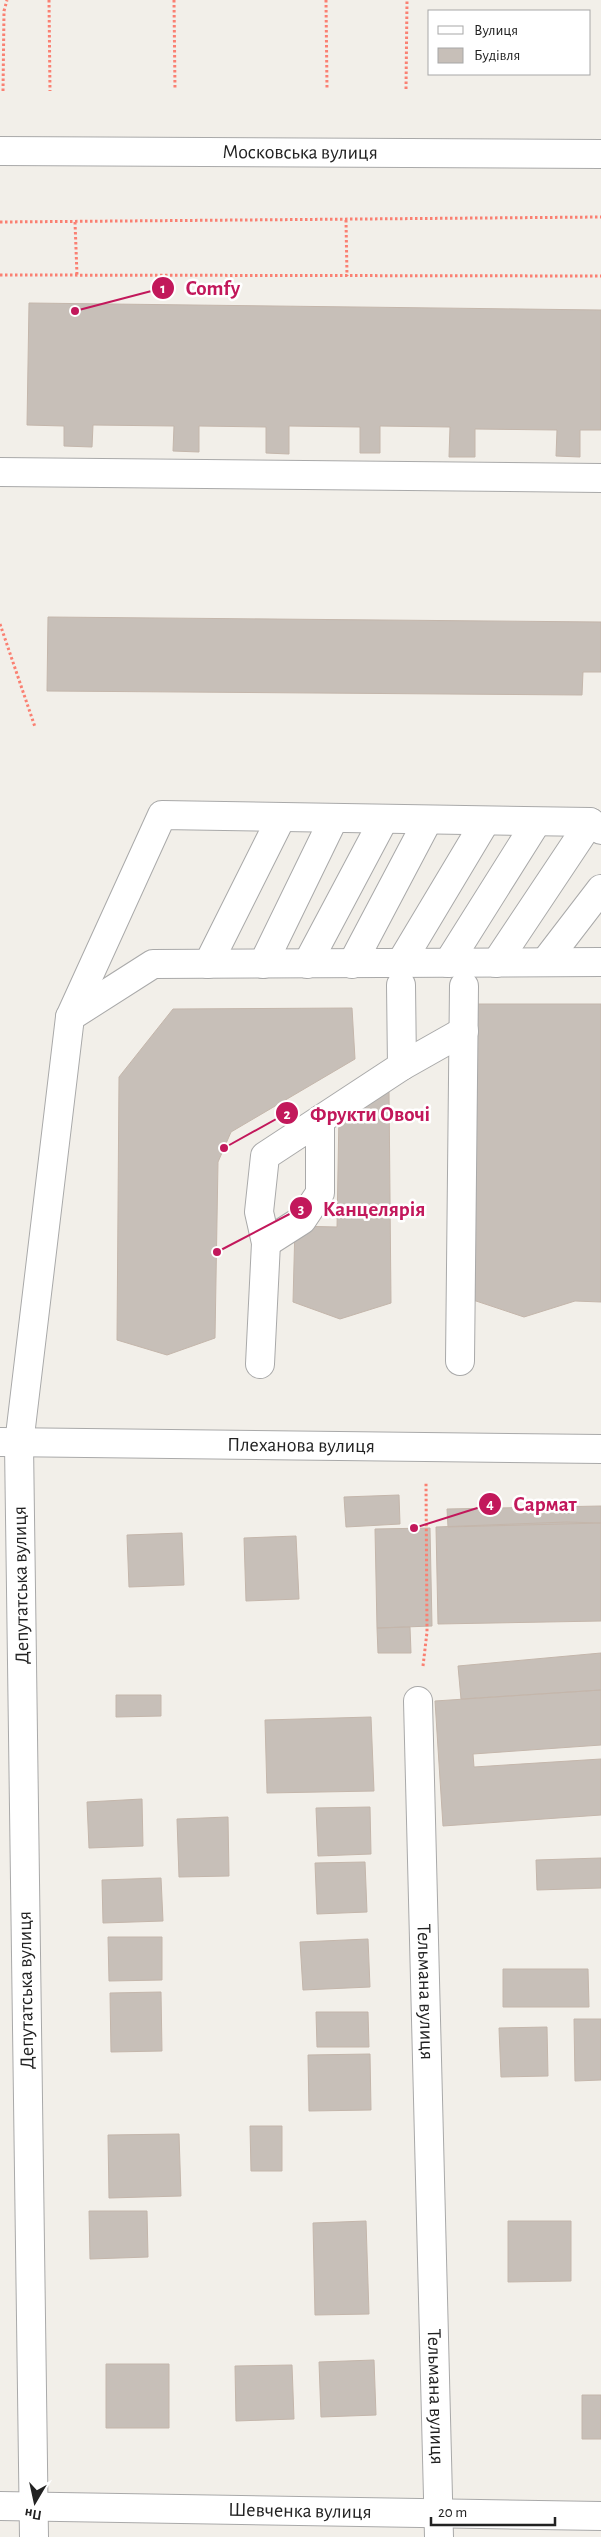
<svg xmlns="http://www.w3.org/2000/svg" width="601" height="2537" font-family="'Alegreya Sans',sans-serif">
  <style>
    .building { fill: #c7bfb8; stroke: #c4b6ab }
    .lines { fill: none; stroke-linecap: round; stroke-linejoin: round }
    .minor-casing { stroke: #a9a9a9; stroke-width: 30 }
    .path { stroke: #fa8072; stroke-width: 3; stroke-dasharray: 2.5 2.5; stroke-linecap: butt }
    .minor { stroke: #fff; stroke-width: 28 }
    .labels { text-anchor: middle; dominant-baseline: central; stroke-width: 5; stroke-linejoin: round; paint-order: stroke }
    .street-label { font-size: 20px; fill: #222; stroke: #fff }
    .leader { fill: none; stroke: #c2185b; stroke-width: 2 }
    .callout-dot { fill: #c2185b; stroke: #fff; stroke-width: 2 }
    .mark-label { font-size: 15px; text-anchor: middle; font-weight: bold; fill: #fff }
    .callout-label { font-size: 21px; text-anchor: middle; font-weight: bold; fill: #c2185b; stroke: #fff; stroke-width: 5; stroke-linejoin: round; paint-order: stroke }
  </style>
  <rect width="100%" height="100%" fill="#f2efe9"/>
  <path class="building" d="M29 303 601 310V430H580V457L556 456 557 430 475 429V457H449L450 427 380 426V453H360V427L289 426V454L266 453V427L199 426V452L173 451 174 426 93 425 92 447 64 446V426L27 425Z
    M48 617 601 622V672H583L582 695 47 691Z
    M470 1004H601V1302L575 1301 524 1317 470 1299Z
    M352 1008 355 1059 231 1132 218 1162 215 1338 167 1355 117 1340 119 1077 173 1009Z
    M389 1090 391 1303 340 1319 293 1302 295 1226 337 1227 339 1113Z
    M399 1495 400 1524 346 1527 344 1497Z
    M601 1506V1523L448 1527 447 1509Z
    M566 1522 601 1523V1621L438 1624 436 1527Z
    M430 1528 432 1626 377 1628 375 1529Z
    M182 1533 184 1585 129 1587 127 1535Z
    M296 1536 299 1599 246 1601 244 1538Z
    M410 1627 411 1653H378L377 1628Z
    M601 1653V1690L461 1699 458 1666Z
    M601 1690V1745L473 1754 474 1767 601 1759V1815L443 1826 435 1701Z
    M116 1695H161V1716L116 1717Z
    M371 1717 374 1791 267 1793 265 1720Z
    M142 1799 143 1846 89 1848 87 1802Z
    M370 1807 371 1854 318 1856 316 1808Z
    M228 1817 229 1876 179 1877 177 1819Z
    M601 1858V1888L537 1890 536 1860Z
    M365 1862 367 1912 317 1914 315 1863Z
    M161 1878 163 1921 103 1923 102 1880Z
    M108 1937H162V1980L109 1981Z
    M368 1939 370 1987 303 1990 300 1942Z
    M503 1969H588L589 2007H503Z
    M161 1992 162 2051 111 2052 110 1993Z
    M316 2012H368L369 2047H317Z
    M574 2019H601V2080L575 2081Z
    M547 2027 548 2076 501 2077 499 2028Z
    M370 2054 371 2110 309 2111 308 2055Z
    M250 2126H282V2171H251Z
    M179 2134 181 2196 109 2198 108 2135Z
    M89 2211H147L148 2257 90 2259Z
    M366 2221 369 2314 315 2315 313 2223Z
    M508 2221H571V2281L508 2282Z
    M374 2360 376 2415 321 2417 319 2362Z
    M106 2364H169V2428H106Z
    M292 2365 294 2419 236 2421 235 2366Z
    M582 2395H601V2439H582Z"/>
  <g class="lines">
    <defs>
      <g id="minor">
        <path id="s1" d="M0 151 601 154"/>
        <path d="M0 472 601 478"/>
        <path d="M545 962 601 889"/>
        <path d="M448 963 536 823"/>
        <path d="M496 963 590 822"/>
        <path d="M208 964 281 818"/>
        <path d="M263 964 334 818"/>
        <path d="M307 964 384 819"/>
        <path d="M352 964 428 820"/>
        <path d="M400 964 485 822"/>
        <path d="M70 1017 162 815 590 822 601 830"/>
        <path d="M402 1066 464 1031"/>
        <path d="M266 1243 302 1220 320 1193V1120"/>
        <path d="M460 1361 464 986"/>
        <path d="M260 1364 266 1243 259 1212 265 1156 402 1066 401 985"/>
        <path id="s2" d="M1 1442 601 1449"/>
        <path id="s3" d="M418 1701 439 2537"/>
        <path id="s4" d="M0 2506 601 2516"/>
        <path d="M34 2537 19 1444 70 1017 153 964 601 962"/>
      </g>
    </defs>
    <use href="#minor" class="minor-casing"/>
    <path class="path" d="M49 0 50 91
      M174 0 175 90
      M326 0 327 89
      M406 89 407 0
      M3 91 4 11 7 0
      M346 220 347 276
      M0 222 601 217
      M75 222 77 275
      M0 275 601 276
      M0 624 35 727
      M423 1666 427 1632 426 1483"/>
    <use href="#minor" class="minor"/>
  </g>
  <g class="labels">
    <g class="street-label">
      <text stroke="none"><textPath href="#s1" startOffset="300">Московська вулиця</textPath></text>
      <text stroke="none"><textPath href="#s2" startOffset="300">Плеханова вулиця</textPath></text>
      <text transform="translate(21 1585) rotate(-91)">Депутатська вулиця</text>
      <text transform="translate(26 1990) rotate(-91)">Депутатська вулиця</text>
      <text stroke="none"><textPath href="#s3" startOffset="291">Тельмана вулиця</textPath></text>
      <text stroke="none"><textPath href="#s3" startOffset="696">Тельмана вулиця</textPath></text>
      <text stroke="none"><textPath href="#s4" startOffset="300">Шевченка вулиця</textPath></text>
    </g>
  </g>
  <path class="leader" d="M75 311L163 288M224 1148L287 1113M217 1252L301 1208M414 1528L490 1504"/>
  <g class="callout-dot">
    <circle cx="75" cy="311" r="5"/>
    <circle cx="224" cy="1148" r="5"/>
    <circle cx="217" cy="1252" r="5"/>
    <circle cx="414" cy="1528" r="5"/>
    <circle cx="163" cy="288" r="12"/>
    <circle cx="287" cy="1113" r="12"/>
    <circle cx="301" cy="1208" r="12"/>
    <circle cx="490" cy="1504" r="12"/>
  </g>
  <g class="mark-label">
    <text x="163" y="293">1</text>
    <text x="287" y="1119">2</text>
    <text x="301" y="1214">3</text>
    <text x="490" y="1509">4</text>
  </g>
  <g class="callout-label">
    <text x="213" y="295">Comfy</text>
    <text x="370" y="1121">Фрукти Овочі</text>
    <text x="374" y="1216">Канцелярія</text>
    <text x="545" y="1511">Сармат</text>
  </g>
  <rect x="428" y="10" width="162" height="65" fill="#ffffff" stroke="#a7a7a7"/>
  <rect x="438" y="26" width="25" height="8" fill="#ffffff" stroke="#a7a7a7"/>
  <text x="474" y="35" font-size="15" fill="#222222">Вулиця</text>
  <rect x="438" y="48" width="25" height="15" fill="#c7bfb8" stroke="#a7a7a7"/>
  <text x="474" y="60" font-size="15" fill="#222222">Будівля</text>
  <g transform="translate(35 2502) rotate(189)" stroke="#ffffff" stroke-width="4" paint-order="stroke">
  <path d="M0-4L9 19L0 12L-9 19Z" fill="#222222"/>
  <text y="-8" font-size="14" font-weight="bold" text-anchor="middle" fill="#222222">Пн</text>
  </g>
  <path d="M431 2517v8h124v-8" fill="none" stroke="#222222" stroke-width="2.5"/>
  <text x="438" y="2517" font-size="15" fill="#222222" stroke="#ffffff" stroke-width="4" paint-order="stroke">20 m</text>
</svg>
